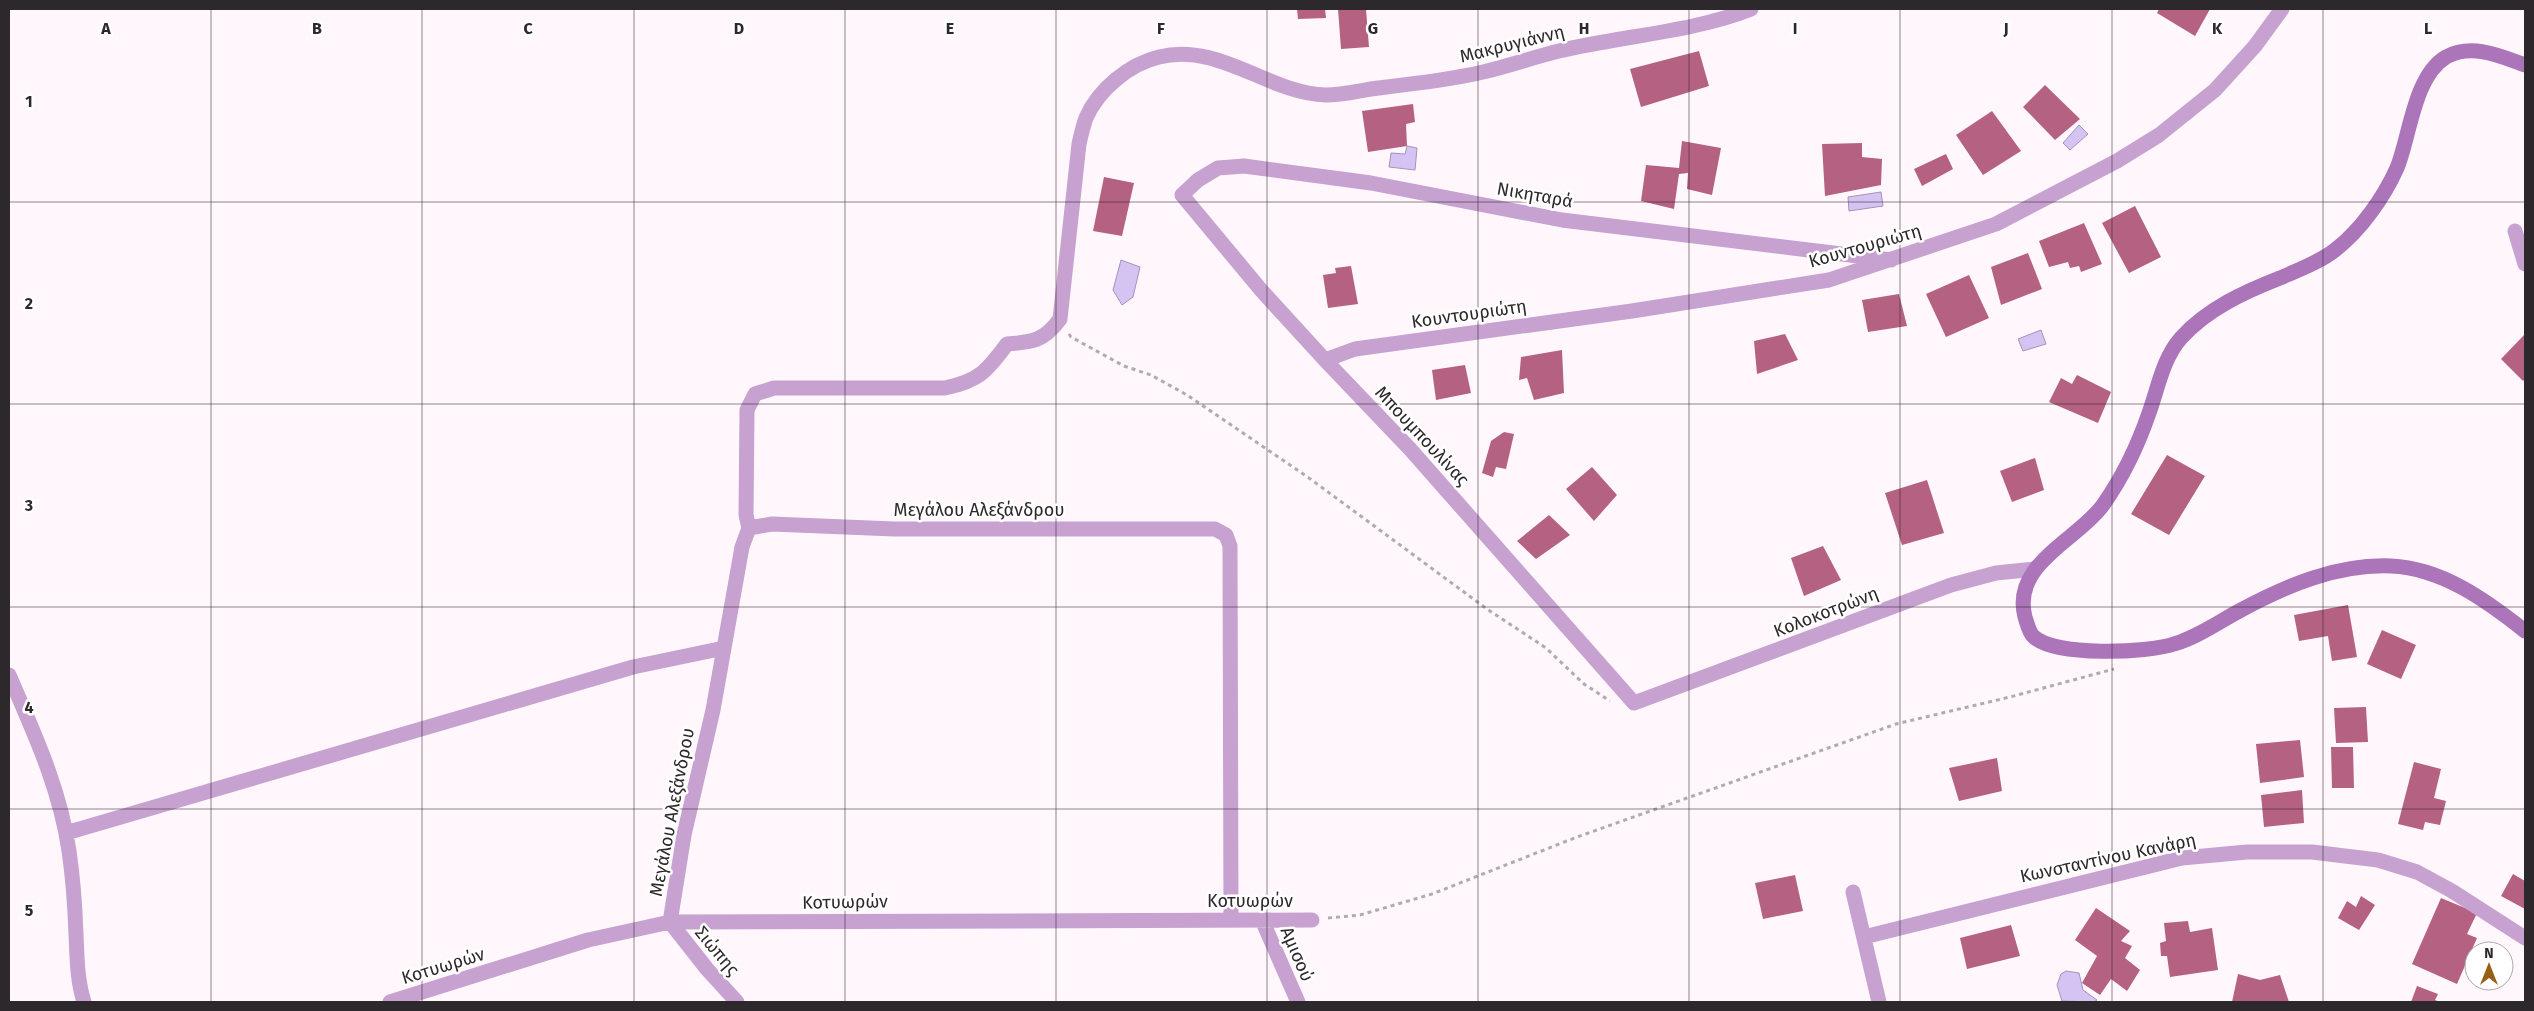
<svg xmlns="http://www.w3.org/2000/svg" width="2534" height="1011" font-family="'Fira Sans',sans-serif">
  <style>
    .water { fill: #d5c3f3; stroke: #a394b7 }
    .building { fill: #b56182 }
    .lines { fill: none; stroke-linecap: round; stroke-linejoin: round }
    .path { stroke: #b1aaae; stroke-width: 3; stroke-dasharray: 4 4; stroke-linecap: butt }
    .street { stroke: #c7a1d0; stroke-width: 15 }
    .secondary { stroke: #ac74b9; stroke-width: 15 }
    .grid { fill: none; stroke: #2d282b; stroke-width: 1; stroke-opacity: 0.55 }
    .labels { text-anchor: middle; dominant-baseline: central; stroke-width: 5; stroke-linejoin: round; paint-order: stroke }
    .street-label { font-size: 18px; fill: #2d282b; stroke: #fff }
    .grid-label { font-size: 16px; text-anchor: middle; font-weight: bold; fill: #2d282b; stroke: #fff; stroke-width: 5; stroke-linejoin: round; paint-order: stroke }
  </style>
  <rect width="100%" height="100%" fill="#fff7fc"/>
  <path class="water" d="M2079 125 2088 134 2070 150 2063 143Z
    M1407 146 1417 148 1415 170 1389 167 1391 153 1405 154Z
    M1881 192 1883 206 1849 211 1848 197Z
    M1121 260 1140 267 1133 297 1122 305 1113 290Z
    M2041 330 2046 344 2023 351 2018 339Z
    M2066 971 2079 973 2083 990 2097 1000 2094 1002 2062 1001 2057 985 2061 974Z"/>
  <path class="building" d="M1297 9H1325L1326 18 1298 19Z
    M1338 9H1366L1369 47 1341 49Z
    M2159 9H2210L2195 36 2157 13Z
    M1699 51 1709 86 1641 107 1630 69Z
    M2045 85 2080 119 2055 140 2023 107Z
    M1413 104 1415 122 1406 124 1407 146 1368 152 1362 111Z
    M1992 111 2021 151 1983 175 1956 135Z
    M1682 141 1721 148 1712 195 1687 189 1688 173 1679 174 1674 209 1641 201 1646 165 1679 168Z
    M1862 143V157L1882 159 1881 185 1825 196 1822 144Z
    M1946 154 1953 169 1922 186 1914 169Z
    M1104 177 1134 183 1122 236 1093 231Z
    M2135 206 2161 257 2129 273 2102 223Z
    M2084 223 2102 264 2081 272 2079 266 2070 268 2068 262 2049 267 2039 241Z
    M2028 253 2042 289 2001 305 1991 267Z
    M1351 266 1358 304 1328 308 1323 275 1336 273 1335 268Z
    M1969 275 1989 318 1946 337 1926 294Z
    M1899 294 1907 326 1868 332 1862 300Z
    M1785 334 1798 360 1757 374 1754 341Z
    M2525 334V379L2523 381 2501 359Z
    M1562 350 1564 393 1534 400 1527 378 1519 380 1521 357Z
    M1465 365 1471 393 1436 400 1432 370Z
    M2077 375 2111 392 2098 423 2049 402 2061 378 2072 384Z
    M1504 432 1514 434 1506 469 1496 467 1493 477 1482 473 1491 441Z
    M2167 455 2205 476 2169 535 2131 514Z
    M2035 458 2044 490 2012 502 2000 471Z
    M1592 467 1617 495 1594 521 1566 489Z
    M1927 480 1944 533 1902 545 1885 493Z
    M1549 515 1570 535 1536 559 1517 541Z
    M1823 546 1841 580 1804 596 1791 558Z
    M2348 605 2357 657 2332 661 2328 636 2299 641 2294 615Z
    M2382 630 2416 645 2401 679 2367 664Z
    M2366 707 2368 742 2336 743 2334 708Z
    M2300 740 2304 777 2260 783 2256 744Z
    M2331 747H2353L2354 788H2332Z
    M1997 758 2002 791 1959 801 1949 768Z
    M2414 762 2441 769 2434 798 2446 801 2440 825 2425 822 2423 830 2398 824Z
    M2302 790 2304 823 2264 827 2261 795Z
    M2513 874 2525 881V909L2501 896Z
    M1795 875 1803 911 1763 919 1755 883Z
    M2361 896 2375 905 2359 930 2338 918 2347 901 2356 907Z
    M2441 898 2477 913 2467 934 2477 938 2457 984 2412 964Z
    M2096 908 2130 931 2121 941 2132 946 2125 958 2140 970 2127 991 2111 979 2100 995 2082 983 2097 956 2075 940Z
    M2188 921 2190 932 2212 928 2218 970 2170 977 2167 956H2161L2160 943 2166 941 2164 923Z
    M2011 925 2020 956 1967 969 1960 938Z
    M2238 974 2260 980 2280 975 2289 1002H2232Z
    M2417 986 2438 994 2435 1000 2440 1002H2411Z"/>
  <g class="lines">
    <path class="path" d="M1069 334 1071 337 1124 366 1151 375 1187 395 1309 478 1487 609 1546 648 1584 684 1610 701
      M1328 918 1360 915 1432 894 1577 837 1896 724 2010 697 2114 669"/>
    <path class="street" d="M2515 231 2525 264
      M1891 260 1562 220 1371 183 1244 166 1218 168 1198 180 1182 195 1261 290 1325 360 1410 449 1634 703 1951 585 1996 573 2035 569
      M1325 360 1355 349 1632 311 1829 280 1996 224 2117 161 2159 135 2215 90 2255 46 2282 9
      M749 528 746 515 747 410 755 394 774 388H945C979 381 987 371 1007 344 1033 342 1044 341 1060 319L1079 144C1081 135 1083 126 1086 118 1098 90 1129 64 1159 57 1220 42 1267 93 1326 95 1343 95 1362 90 1378 88 1413 84 1449 80 1483 72 1509 66 1534 57 1559 51 1621 36 1693 32 1751 9
      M9 675C34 733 60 788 69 851 73 878 75 907 76 934 77 957 77 980 84 1002
      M66 833 633 667 724 648
      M1853 892 1879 1002
      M1262 920 1298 1002
      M1864 937 2182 858 2247 852H2312L2378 860 2417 872 2452 891 2525 938
      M390 1002 588 940 670 922 1312 920
      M737 1002 707 969 670 922 684 835 713 710 742 547 749 528 772 524 894 529H1215L1226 535 1230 546 1231 919"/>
    <path class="secondary" d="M2525 65C2500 56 2472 43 2446 57 2414 76 2410 136 2397 168 2384 197 2361 230 2335 250 2320 262 2298 270 2280 278 2244 292 2207 309 2181 338 2163 358 2158 388 2149 413 2138 445 2122 478 2103 505 2078 540 2011 564 2025 617 2027 623 2029 632 2033 636 2053 657 2148 653 2174 644 2198 637 2220 621 2241 610 2287 585 2338 564 2391 566 2442 568 2487 601 2525 631"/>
  </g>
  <path class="grid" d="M211 9V1002M422 9V1002M634 9V1002M845 9V1002M1056 9V1002M1267 9V1002M1478 9V1002M1689 9V1002M1900 9V1002M2112 9V1002M2323 9V1002M9 202H2525M9 404H2525M9 607H2525M9 809H2525"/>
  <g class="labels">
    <g class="street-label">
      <text transform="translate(1512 44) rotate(-14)">Μακρυγιάννη</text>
      <text transform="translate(1535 195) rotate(10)">Νικηταρά</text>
      <text transform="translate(1865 246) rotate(-16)">Κουντουριώτη</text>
      <text transform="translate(1469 314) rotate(-8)">Κουντουριώτη</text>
      <text transform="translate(1422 436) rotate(47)">Μπουμπουλίνας</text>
      <text x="979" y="510">Μεγάλου Αλεξάνδρου</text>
      <text transform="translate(1826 612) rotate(-21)">Κολοκοτρώνη</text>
      <text transform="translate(672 812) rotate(-79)">Μεγάλου Αλεξάνδρου</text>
      <text transform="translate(2108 858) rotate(-12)">Κωνσταντίνου Κανάρη</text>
      <text x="1250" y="901">Κοτυωρών</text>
      <text transform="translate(845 902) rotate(-1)">Κοτυωρών</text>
      <text transform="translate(717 951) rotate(50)">Σιώπης</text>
      <text transform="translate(1297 954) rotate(67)">Αμισού</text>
      <text transform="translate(443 966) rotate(-17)">Κοτυωρών</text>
    </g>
  </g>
  <g class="grid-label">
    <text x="106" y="34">A</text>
    <text x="317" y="34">B</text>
    <text x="528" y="34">C</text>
    <text x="739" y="34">D</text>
    <text x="950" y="34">E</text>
    <text x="1161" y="34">F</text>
    <text x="1373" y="34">G</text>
    <text x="1584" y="34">H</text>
    <text x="1795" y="34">I</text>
    <text x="2006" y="34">J</text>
    <text x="2217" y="34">K</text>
    <text x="2428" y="34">L</text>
    <text x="29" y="107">1</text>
    <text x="29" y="309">2</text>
    <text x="29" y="511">3</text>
    <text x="29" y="713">4</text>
    <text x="29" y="916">5</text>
  </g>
  <rect width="2534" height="1011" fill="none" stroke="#2d282b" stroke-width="20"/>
  <g transform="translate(2489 966)"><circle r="24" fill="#ffffff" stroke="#aba9aa"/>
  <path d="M0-4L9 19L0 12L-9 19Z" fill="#955f16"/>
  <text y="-8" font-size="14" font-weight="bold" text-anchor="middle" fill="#2d282b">N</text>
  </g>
</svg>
